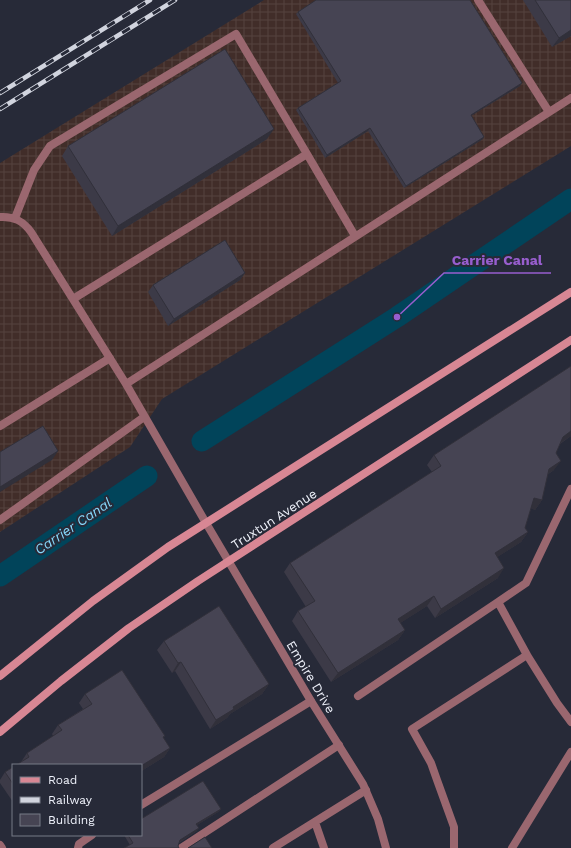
<svg xmlns="http://www.w3.org/2000/svg" width="571" height="848" font-family="'Work Sans',sans-serif">
  <style>
    .industrial { fill: url(#industrial-grid) }
    .lines { fill: none; stroke-linecap: round; stroke-linejoin: round }
    .canal { stroke: #01445a; stroke-width: 21 }
    .service { stroke: #9a676f; stroke-width: 8 }
    .minor { stroke: #9a676f; stroke-width: 8 }
    .secondary { stroke: #d88794; stroke-width: 8 }
    .rail-casing { stroke: #d1d4de; stroke-width: 4.5 }
    .rail { stroke: #272a38; stroke-width: 3; stroke-dasharray: 9; stroke-linecap: butt }
    .wall { fill: #3c3a47 }
    .shaded-wall { fill: #31303a }
    .building { fill: #464453; stroke: #31303a }
    .labels { text-anchor: middle; dominant-baseline: central; stroke-width: 4; stroke-linejoin: round; paint-order: stroke }
    .street-label { font-size: 13px; fill: #eff2fb; stroke: #272a38 }
    .water-label { font-size: 14px; font-style: italic; fill: #87d9fc; stroke: #272a38 }
    .leader { fill: none; stroke: #985ece; stroke-width: 1.5 }
    .callout-dot { fill: #985ece; stroke: #272a38; stroke-width: 1.5 }
    .callout-label { font-size: 14px; text-anchor: middle; font-weight: bold; fill: #985ece; stroke: #272a38; stroke-width: 4; stroke-linejoin: round; paint-order: stroke }
  </style>
  <defs>
    <pattern id="industrial-grid" width="8" height="8" patternUnits="userSpaceOnUse"><rect width="8" height="8" fill="#412d29"/><path d="M0 4h8M4 0v8" fill="none" stroke="#54423e"/></pattern>
  </defs>
  <rect width="100%" height="100%" fill="#272a38"/>
  <path class="industrial" d="M264 0H571V146L162 399 130 447 0 532V163Z"/>
  <g class="lines">
    <path class="canal" d="M202 441 397 317 571 199
      M0 576 147 476"/>
    <path class="service" d="M478 0 549 112
      M0 217C14 216 23 221 31 232L126 384 206 523
      M15 218 34 170 50 146 236 34 307 154
      M73 299 307 154 355 236
      M126 384 571 98
      M0 426 110 358
      M0 520 144 417
      M498 602 526 583 571 489
      M527 655 557 703 571 722
      M358 696 498 602 527 655 412 729 431 763 437 780 454 827V848
      M141 805 311 701
      M315 822 324 848
      M0 845 2 848
      M78 848 79 844 92 835
      M181 848 339 745
      M273 848 366 790
      M512 848 571 752"/>
    <path class="minor" d="M206 523 311 701 363 784 378 819 386 848"/>
    <path class="secondary" d="M0 676 93 601 168 547 571 292
      M0 732 61 681 129 628 198 581 571 340"/>
    <defs>
      <path id="rail" d="M0 93 150 0
        M0 109 175 0"/>
    </defs>
    <use href="#rail" class="rail-casing"/>
    <use href="#rail" class="rail"/>
  </g>
  <path class="wall" d="M523 0H571V36L552 47Z
    M298 12 520 86 471 116 483 139 404 188 368 131 325 158 296 110 298 108 338 83 296 14Z
    M267 139 112 236 62 156 68 146Z
    M245 273 240 280 168 326 148 292 153 285Z
    M571 366V436L560 444 556 453 554 470 547 475 542 500 535 510 531 508 525 528 528 532 521 542 497 557 498 578 435 618 427 606 400 623 405 630 398 640 331 682 292 621 298 611 306 607 284 572 290 563 432 472 427 465 434 455Z
    M164 641 269 684 262 694 230 714 227 718 210 729 175 671 172 673 157 650Z
    M85 694 163 738 170 748 164 757 143 770 141 772V765L21 762 27 753 53 736 52 734 58 725 83 709 79 703Z
    M13 767V802L0 783V780L5 772Z
    M221 809 218 812 197 825V831L179 843 178 846 130 845 124 835H141Z"/>
  <path class="shaded-wall" d="M571 30V36L552 47 559 38Z
    M522 83 520 86 469 117 471 115Z
    M370 128 368 131 325 158 327 155Z
    M274 129 267 139 112 236 118 226Z
    M484 137 483 139 404 188 406 186Z
    M245 273 240 280 168 326 174 319Z
    M571 431V436L556 446 563 437Z
    M58 451 52 460 0 492V487Z
    M561 461 554 470 542 478 549 469Z
    M534 498 542 500 535 510 528 507Z
    M528 532 521 542 488 563 495 553Z
    M504 568 498 578 435 618 441 609Z
    M434 596 427 606 391 629 398 619Z
    M405 630 398 640 331 682 338 673Z
    M181 662 175 671 172 673 178 663Z
    M269 684 262 694 230 714 227 718 210 729 216 720 233 707Z
    M170 748 164 757 143 770 141 772V766Z
    M221 809 218 812 194 827 196 824Z
    M199 828 197 831 178 843 180 840Z"/>
  <path class="building" d="M316 0H470L522 83 471 115 484 137 406 186 370 128 327 155 298 108 341 81 298 12Z
    M535 0H571V30L559 38Z
    M225 49 274 129 118 226 68 146Z
    M225 240 245 273 174 319 153 285Z
    M571 366V431L563 437 556 453 561 461 549 469 542 500 534 498 525 528 528 532 495 553 504 568 441 609 434 596 398 619 405 630 338 673 298 611 315 601 290 563 441 466 434 455Z
    M43 426 58 451 0 487V452Z
    M219 606 269 684 233 707 234 709 216 720 181 662 178 663 164 641Z
    M122 670 165 736 163 737 170 748 141 766 143 770 141 771V765H16L29 757 27 753 62 730 58 725 92 704 85 694Z
    M13 767V784L5 772Z
    M203 781 221 809 196 824 199 828 180 840 178 846 179 848H124L133 843 128 835H141V819Z
    M205 837 212 848H188Z"/>
  <g class="labels">
    <g class="street-label">
      <text transform="translate(274 519) rotate(-33)">Truxtun Avenue</text>
      <text transform="translate(311 677) rotate(59)">Empire Drive</text>
    </g>
    <g class="water-label">
      <text transform="translate(73 526) rotate(-34)">Carrier Canal</text>
    </g>
  </g>
  <path class="leader" d="M397 317L444 273H551"/>
  <circle class="callout-dot" cx="397" cy="317" r="4"/>
  <g class="callout-label">
    <text x="497" y="265">Carrier Canal</text>
  </g>
  <rect x="12" y="764" width="130" height="72" fill="#272a38" stroke="#777a86"/>
  <rect x="20" y="777" width="20" height="6" fill="#d88794" stroke="#777a86"/>
  <text x="48" y="784" font-size="12" fill="#eff2fb">Road</text>
  <rect x="20" y="797" width="20" height="6" fill="#d1d4de" stroke="#777a86"/>
  <text x="48" y="804" font-size="12" fill="#eff2fb">Railway</text>
  <rect x="20" y="814" width="20" height="12" fill="#464453" stroke="#777a86"/>
  <text x="48" y="824" font-size="12" fill="#eff2fb">Building</text>
</svg>
